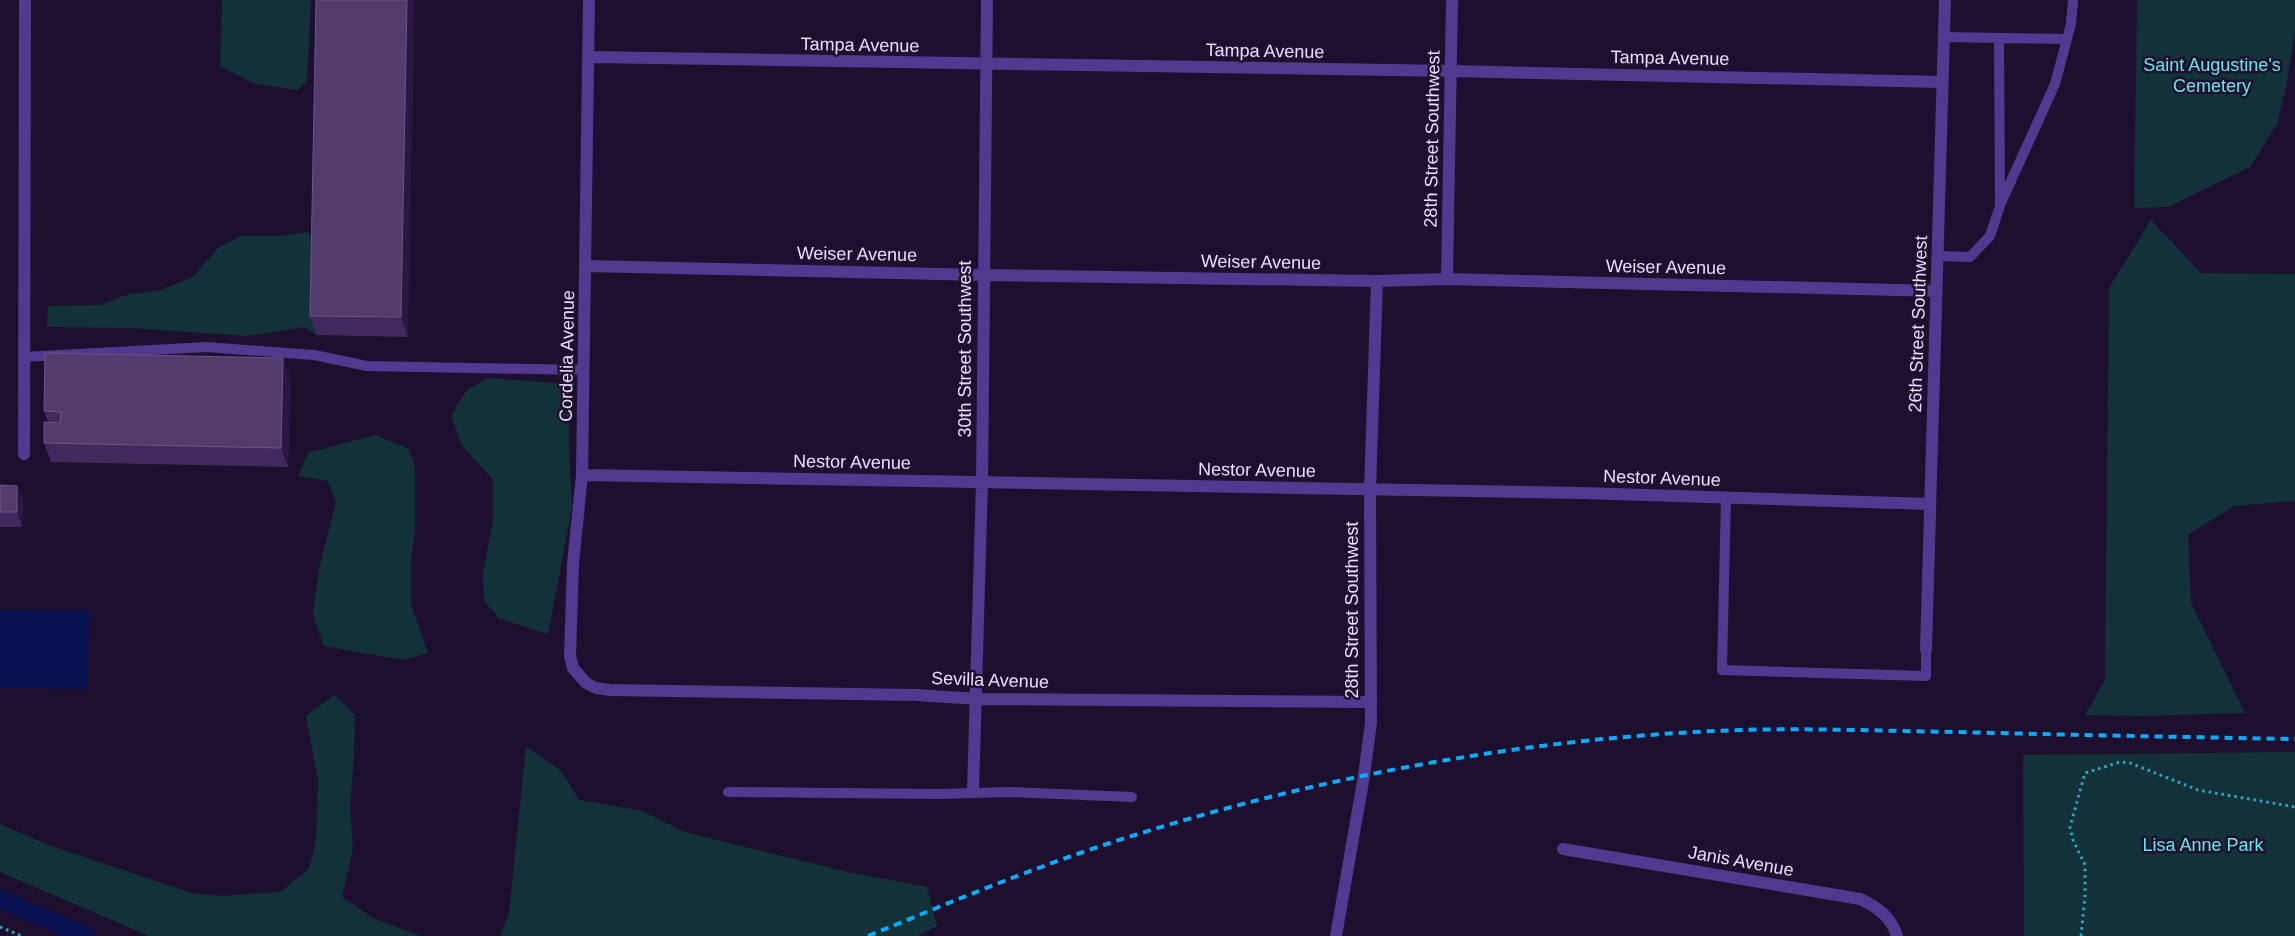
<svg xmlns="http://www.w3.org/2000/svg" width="2295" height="936" font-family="Arial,sans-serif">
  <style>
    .green { fill: #133139 }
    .water { fill: #081150 }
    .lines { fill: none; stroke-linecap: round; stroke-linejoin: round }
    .canal { stroke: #081150; stroke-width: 18 }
    .path { stroke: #2aaac6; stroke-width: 3; stroke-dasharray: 2.5 4; stroke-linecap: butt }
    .lane { stroke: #51398f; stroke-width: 10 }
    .street { stroke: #51398f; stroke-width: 12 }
    .rail { stroke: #0aabff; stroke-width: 4; stroke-dasharray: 8 6; stroke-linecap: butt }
    .wall { fill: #40295c }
    .shaded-wall { fill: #2a1742 }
    .building { fill: #523c6e; stroke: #6a5684 }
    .labels { text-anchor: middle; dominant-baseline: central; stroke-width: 5; stroke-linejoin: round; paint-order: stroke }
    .street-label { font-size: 18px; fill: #eadeff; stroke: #1d102e }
    .park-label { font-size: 18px; fill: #61e7e6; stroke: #1d102e }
  </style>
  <rect width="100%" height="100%" fill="#1d102e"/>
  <path class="green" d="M222 0H311L307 81 298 90 255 84 220 66Z
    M2137 0H2295V30L2286 87 2277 124 2250 167 2168 207 2134 208Z
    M2151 220 2201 273 2295 274V501L2234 506 2188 535 2191 603 2245 713 2141 716 2085 715 2105 680 2109 288Z
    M306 232 319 239 317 335 304 327 247 336 131 328 47 327 48 306 100 305 129 294 158 291 193 277 218 248 241 236H279Z
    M487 378 569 384V447L572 508 548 634 498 618 484 600 483 573 493 520V479L462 446 451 416 467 390Z
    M375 435 409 449 415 467V530L411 561V605L428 653 404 660 324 646 313 615 319 569 336 502 328 481 298 476 308 453Z
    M334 695 355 715 354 757 350 806 353 849 342 897 373 918 421 936H149L0 872V824L49 845 192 893 220 896 280 892 309 869 316 840 318 780 306 716Z
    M526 746 561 771 579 800 642 811 685 832 848 872 927 887 937 926 917 936H500L509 913Z
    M2295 752V936H2024L2023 755Z"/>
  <path class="water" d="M0 610 89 611 88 689 0 688Z"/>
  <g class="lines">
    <path class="canal" d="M0 899 87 936"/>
    <path class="path" d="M0 927 22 936
      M2081 936 2085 896V865L2073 840 2070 827 2085 773 2120 762 2130 763 2198 790 2295 807"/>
    <path class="lane" d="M1943 37 2067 39
      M2001 203 2055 84 2071 24 2073 0
      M1938 256 1970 257 1990 236 2000 206 1999 38
      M24 357 206 347 314 355 367 366 584 370
      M1726 497 1722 670 1926 676V649
      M728 792 939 794 1010 792 1132 797"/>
    <path class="street" d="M589 0 582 475 573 564 570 656 573 668 586 683 596 688 609 690 916 695 978 699 1369 702
      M589 57 1451 71 1941 82
      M586 266 983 275 1377 281 1447 279 1936 291
      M1447 279 1452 0
      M24 454 25 0
      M582 475 1582 493 1930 504
      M1926 649 1945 0
      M973 792 982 482 987 0
      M1563 849 1860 899C1878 907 1891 917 1897 936
      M1336 936 1364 776 1371 722 1370 490 1377 281"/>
    <path class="rail" d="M868 936C956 900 1044 863 1135 835 1330 774 1535 737 1739 730 1812 728 1885 731 1958 732 2071 735 2183 737 2295 739"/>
  </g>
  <path class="wall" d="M316 0 408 337 317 335 310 316Z
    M283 358 290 377 288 467 51 462 44 443 48 422 44 411Z
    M0 485 23 500 22 527H0Z"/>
  <path class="shaded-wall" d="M407 0H415L408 337 401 317Z
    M283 358 290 377 288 467 281 448Z
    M17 486 23 500 22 527 17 512Z"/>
  <path class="building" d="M316 0H407L401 317 310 316Z
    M45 353 283 358 281 448 44 443V422L60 423 61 412 44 411Z
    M0 485 17 486V512H0Z"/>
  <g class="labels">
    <g class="street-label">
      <text transform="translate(860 45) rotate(1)">Tampa Avenue</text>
      <text transform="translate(1265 51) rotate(1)">Tampa Avenue</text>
      <text transform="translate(1670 58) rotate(1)">Tampa Avenue</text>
      <text transform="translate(1432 139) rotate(-89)">28th Street Southwest</text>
      <text transform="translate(857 254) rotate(1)">Weiser Avenue</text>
      <text transform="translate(1261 262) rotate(1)">Weiser Avenue</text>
      <text transform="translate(1666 267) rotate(1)">Weiser Avenue</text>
      <text transform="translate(1918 324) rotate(-88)">26th Street Southwest</text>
      <text transform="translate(965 349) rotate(-90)">30th Street Southwest</text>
      <text transform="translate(567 356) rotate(-89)">Cordelia Avenue</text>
      <text transform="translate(852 462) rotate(1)">Nestor Avenue</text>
      <text transform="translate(1257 470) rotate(1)">Nestor Avenue</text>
      <text transform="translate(1662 478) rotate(2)">Nestor Avenue</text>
      <text transform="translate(1352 610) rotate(-90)">28th Street Southwest</text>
      <text transform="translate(990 680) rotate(2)">Sevilla Avenue</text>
      <text transform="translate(1741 861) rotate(10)">Janis Avenue</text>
    </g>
    <g class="park-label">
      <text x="2212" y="65">Saint Augustine's<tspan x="2212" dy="21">Cemetery</tspan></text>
      <text x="2203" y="845">Lisa Anne Park</text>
    </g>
  </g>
</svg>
